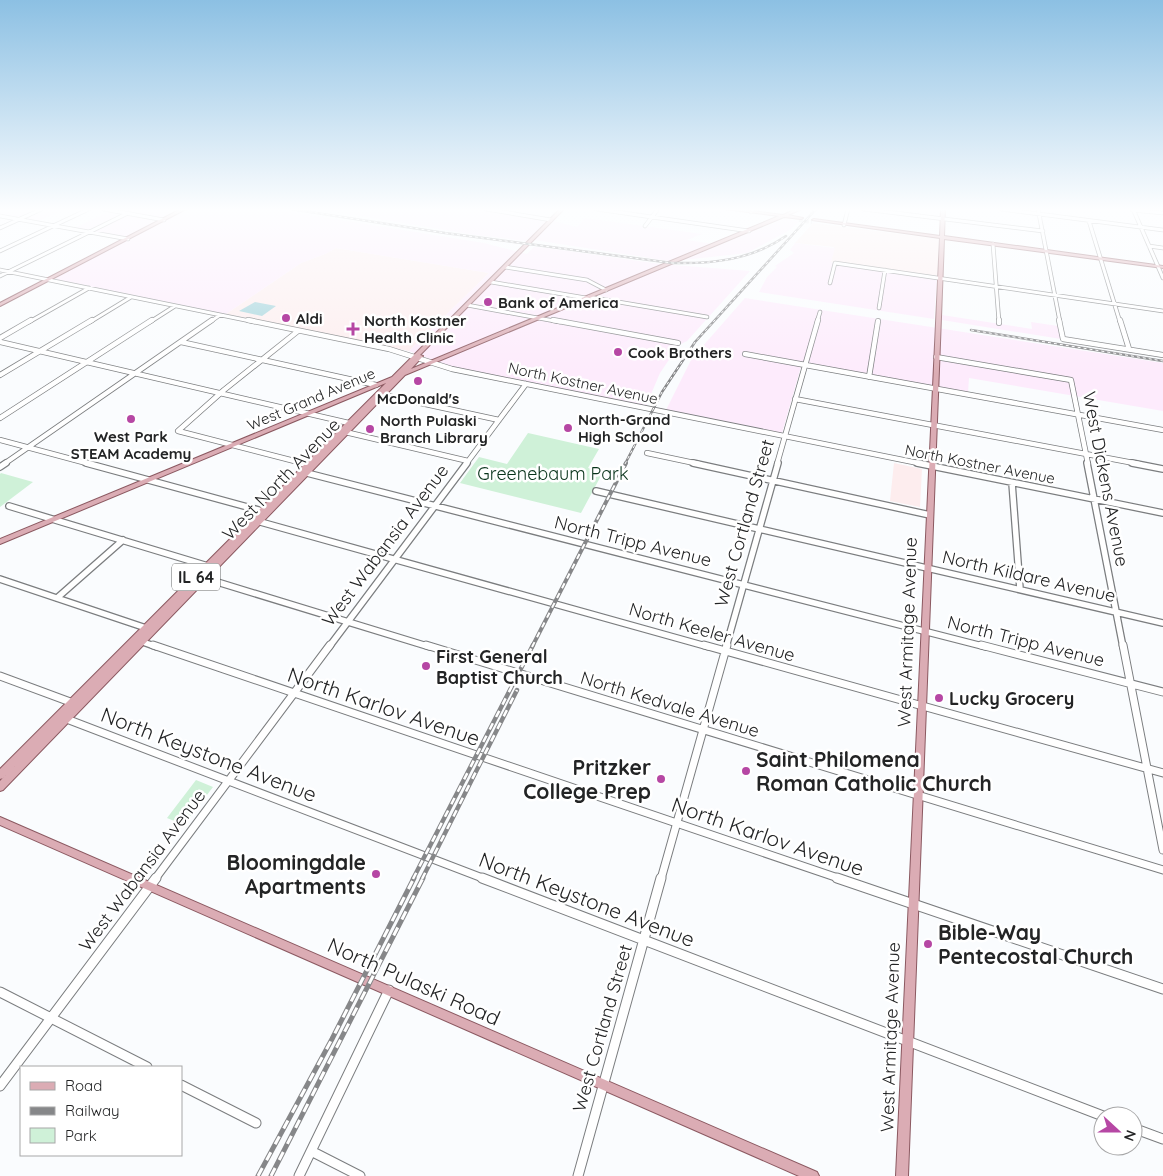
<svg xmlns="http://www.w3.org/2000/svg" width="1163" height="1176" font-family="Quicksand,sans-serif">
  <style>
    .commercial { fill: #fdedee }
    .industrial { fill: #fdebfc }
    .green { fill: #cff1d8 }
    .water { fill: #a3d3db }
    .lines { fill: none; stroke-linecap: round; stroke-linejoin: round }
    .major-tunnel { stroke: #cfd1d3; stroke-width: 4; stroke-dasharray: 4 2; stroke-linecap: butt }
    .minor-far4-casing { stroke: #7b7d7f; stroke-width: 4.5 }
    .minor-far3-casing { stroke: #7b7d7f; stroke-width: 6 }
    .minor-far2-casing { stroke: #7b7d7f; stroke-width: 8 }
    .minor-far1-casing { stroke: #7b7d7f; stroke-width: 9 }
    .minor-casing { stroke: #7b7d7f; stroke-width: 11 }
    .major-casing { stroke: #8b5961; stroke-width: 2 }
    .minor-far4 { stroke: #fff; stroke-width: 3 }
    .minor-far3 { stroke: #fff; stroke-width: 4.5 }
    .minor-far2 { stroke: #fff; stroke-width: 5.5 }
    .minor-far1 { stroke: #fff; stroke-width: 7 }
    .minor { stroke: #fff; stroke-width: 9 }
    .major { fill: #dbacb4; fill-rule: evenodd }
    .rail-far3-casing { stroke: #868789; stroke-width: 2.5 }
    .rail-far2-casing { stroke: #868789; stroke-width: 4 }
    .rail-far1-casing { stroke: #868789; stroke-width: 4.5 }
    .rail-casing { stroke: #868789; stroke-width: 5 }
    .rail-far3 { stroke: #fff; stroke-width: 1; stroke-dasharray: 3; stroke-linecap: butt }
    .rail-far2 { stroke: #fff; stroke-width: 2; stroke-dasharray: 5.5; stroke-linecap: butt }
    .rail-far1 { stroke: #fff; stroke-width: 2.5; stroke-dasharray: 7; stroke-linecap: butt }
    .rail { stroke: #fff; stroke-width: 3; stroke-dasharray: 9; stroke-linecap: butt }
    .poi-dot { fill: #b647a4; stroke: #fff; stroke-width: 2 }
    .labels { text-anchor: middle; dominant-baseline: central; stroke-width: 5; stroke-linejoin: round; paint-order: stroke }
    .far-poi-label { font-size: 15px; font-weight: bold; fill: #232425; stroke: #fff; text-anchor: start }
    .far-street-label { font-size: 15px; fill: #232425; stroke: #fff }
    .shield { fill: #fff; stroke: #656666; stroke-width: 1 }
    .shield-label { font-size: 16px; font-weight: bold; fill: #232425 }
    .park-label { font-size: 18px; fill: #08331a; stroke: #fff }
    .street-label { font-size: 18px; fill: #232425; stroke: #fff }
    .poi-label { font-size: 18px; font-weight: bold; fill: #232425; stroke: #fff; text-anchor: start }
    .near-street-label { font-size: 21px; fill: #232425; stroke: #fff }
    .near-poi-label { font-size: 21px; font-weight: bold; fill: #232425; stroke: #fff; text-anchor: start }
  </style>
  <rect width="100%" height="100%" fill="#fafcfe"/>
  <path class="commercial" d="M813 223 939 239 937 276 831 262 834 247 795 243Z
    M336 248 489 273 409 351 226 314 301 263 325 254Z
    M894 463 922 469 920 507 890 501Z"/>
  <path class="industrial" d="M0 209H65L39 221 0 214Z
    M108 209H272L484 243 527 254 534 247 547 248 660 264 750 271 687 341 679 345 660 373 646 406 453 368 409 351 489 273 336 248 325 254 301 263 226 314 54 279 130 238 75 228 111 210Z
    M319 209H483L546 219 577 227 585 218 702 234 687 240 714 244 669 261 528 239 526 241 475 235Z
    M784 219 799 221 790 230 747 253 683 260Z
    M795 243 835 248 831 262 937 276 934 319 759 292 767 277 777 267 775 266 794 253 790 250Z
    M745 298 1163 363V411L969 378 968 393 802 363 782 433 666 410 694 354 698 355 702 347Z
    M942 315 1032 329 1031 322 1058 326 1061 339 942 320Z"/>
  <path class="green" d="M528 433 599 449 588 468 603 472 581 513 460 483 479 457 507 464Z
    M1 473 33 482 0 507V474Z
    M196 780 213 787 184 825 167 818Z"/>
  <path class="water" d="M255 302 276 306 262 316 239 311Z"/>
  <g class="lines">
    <path class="major-tunnel" d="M799 220 812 222"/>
    <defs>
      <path id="minor-far4" d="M103 209 164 220
        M486 209 551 220
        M596 209 749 231
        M863 209 1043 231
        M1001 209 1163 230
        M1038 209 1060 322
        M1133 209 1163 278
        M1132 210 1163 213
        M751 212 753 209
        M0 216 128 239
        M1089 221 1120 322
        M844 225 848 209
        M645 226 658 209
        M0 228 42 209
        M993 244 999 322
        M1149 246 1163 248
        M0 251 89 209
        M505 267 587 280 606 290
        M0 270 255 322
        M0 276 128 213
        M491 282 586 298
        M830 283 835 263 1163 311
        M589 297 707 317
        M467 305 560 322
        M879 308 885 270
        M29 322 89 288
        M90 322 131 297
        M150 322 175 306
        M210 322 220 315
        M817 322 820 312"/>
      <path id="minor-far3" d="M248 320 389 349 452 369 923 464
        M553 320 678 343
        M999 320V323
        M1059 320 1063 339 1163 355
        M1120 320 1129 349
        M298 331 224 390 178 431 306 464
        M0 338 31 320
        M0 342 353 424
        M181 342 376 385
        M745 354 1163 430
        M936 357 1071 380 1088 464
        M0 375 92 320
        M869 377 878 321
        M379 394 499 420
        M795 399 1139 464
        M0 418 152 320
        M341 431 468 461
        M0 440 90 464
        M647 453 699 464
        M4 464 212 320
        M466 464 526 384
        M777 464 818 320"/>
      <path id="minor-far2" d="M86 463 266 512
        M301 463 312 466
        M693 463 930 515
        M917 463 1163 513
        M1087 463 1123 647
        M1132 463 1163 469
        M0 467 6 463
        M303 472 986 647
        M1012 483 1020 589
        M596 491 1163 623
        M9 506 211 567
        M257 521 709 647
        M201 577 430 647
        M0 579 149 629
        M57 598 123 540
        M140 641 157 647
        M329 647 467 463
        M726 647 778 463"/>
      <path id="minor-far1" d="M153 645 841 879
        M426 645 1163 870
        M704 645 1163 773
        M981 645 1163 692
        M1123 645 1163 850
        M0 676 73 703
        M64 718 485 879
        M155 879 330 645
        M661 879 727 645"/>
      <path id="minor" d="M482 878 1103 1116
        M837 878 1163 989
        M0 992 147 1067
        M181 1085 256 1123
        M0 1086 156 878
        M1133 1128 1163 1139
        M311 1151 360 1176
        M299 1176 389 990
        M578 1176 661 878"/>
      <path id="major" d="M181 209H186L0 306V303Z
        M560 209H564L420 355 423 356 411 369 779 216 725 209H738L783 215 796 209H802L788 215 803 218 801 219 784 217 405 375 3 790 0 791V781L68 712 3 778 0 779V769L386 383 0 544V539L392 377Z
        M941 209H945L944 236 1163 266V268L944 239 908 1176H896L940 238 812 220 814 219 940 236Z
        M0 817 817 1172 819 1176H799L0 825Z"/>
    </defs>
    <use href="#minor-far4" class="minor-far4-casing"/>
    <use href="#minor-far3" class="minor-far3-casing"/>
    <use href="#minor-far2" class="minor-far2-casing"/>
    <use href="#minor-far1" class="minor-far1-casing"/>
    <use href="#minor" class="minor-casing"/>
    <use href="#major" class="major-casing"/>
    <use href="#minor-far4" class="minor-far4"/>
    <use href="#minor-far3" class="minor-far3"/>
    <use href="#minor-far2" class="minor-far2"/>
    <use href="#minor-far1" class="minor-far1"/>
    <use href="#minor" class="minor"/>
    <use href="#major" class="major"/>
    <defs>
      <path id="rail-far3" d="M291 209 445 233 672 263C713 264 751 260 786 236
        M971 330 1163 361
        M625 464 662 392 695 342 816 209"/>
      <path id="rail-far2" d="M532 647 626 463"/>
      <path id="rail-far1" d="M413 879 533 645
        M422 879 517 690"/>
      <path id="rail" d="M258 1176 332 1039 414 878
        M271 1176 423 878"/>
    </defs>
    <use href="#rail-far3" class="rail-far3-casing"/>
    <use href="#rail-far2" class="rail-far2-casing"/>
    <use href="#rail-far1" class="rail-far1-casing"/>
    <use href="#rail" class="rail-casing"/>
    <use href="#rail-far3" class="rail-far3"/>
    <use href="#rail-far2" class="rail-far2"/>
    <use href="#rail-far1" class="rail-far1"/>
    <use href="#rail" class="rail"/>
  </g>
  <linearGradient id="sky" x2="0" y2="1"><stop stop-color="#8cc0e3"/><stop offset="0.56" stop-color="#fdfeff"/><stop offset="1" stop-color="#fdfeff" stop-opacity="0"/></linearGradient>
  <rect width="1163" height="374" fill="url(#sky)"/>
  <g class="poi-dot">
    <circle cx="488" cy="302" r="5"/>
    <circle cx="286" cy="318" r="5"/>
    <path d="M350.5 321.5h5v5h5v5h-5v5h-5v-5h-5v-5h5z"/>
    <circle cx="618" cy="352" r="5"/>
    <circle cx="418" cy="381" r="5"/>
    <circle cx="131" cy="419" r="5"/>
    <circle cx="568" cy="428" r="5"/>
    <circle cx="370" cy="429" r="5"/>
    <circle cx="426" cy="666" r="5"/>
    <circle cx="939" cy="698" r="5"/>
    <circle cx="746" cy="771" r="5"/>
    <circle cx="661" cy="779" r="5"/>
    <circle cx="376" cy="874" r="5"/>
    <circle cx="928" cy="944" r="5"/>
  </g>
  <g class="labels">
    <g class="far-poi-label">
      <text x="498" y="302">Bank of America</text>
      <text x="296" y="318">Aldi</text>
      <text x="364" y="320">North Kostner<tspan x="364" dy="17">Health Clinic</tspan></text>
      <text x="628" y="352">Cook Brothers</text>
      <text x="418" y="398" text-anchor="middle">McDonald's</text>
      <text x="578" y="419">North-Grand<tspan x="578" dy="17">High School</tspan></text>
      <text x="380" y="420">North Pulaski<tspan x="380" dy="17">Branch Library</tspan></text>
      <text x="131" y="436" text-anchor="middle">West Park<tspan x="131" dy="17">STEAM Academy</tspan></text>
    </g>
    <g class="far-street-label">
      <text transform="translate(583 383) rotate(12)">North Kostner Avenue</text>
      <text transform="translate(311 399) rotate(-23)">West Grand Avenue</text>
      <text transform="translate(980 464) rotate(11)">North Kostner Avenue</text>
    </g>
    <rect class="shield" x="172" y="563.5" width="48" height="27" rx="4"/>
    <g class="shield-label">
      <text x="196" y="577">IL 64</text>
    </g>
    <g class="park-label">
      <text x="553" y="473">Greenebaum Park</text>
    </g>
    <g class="street-label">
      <text transform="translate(281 479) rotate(-46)">West North Avenue</text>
      <text transform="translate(1106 479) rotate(79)">West Dickens Avenue</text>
      <text transform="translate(744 523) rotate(-74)">West Cortland Street</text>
      <text transform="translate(633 541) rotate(14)">North Tripp Avenue</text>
      <text transform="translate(385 545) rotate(-53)">West Wabansia Avenue</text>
      <text transform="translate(1029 576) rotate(13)">North Kildare Avenue</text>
      <text transform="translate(712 632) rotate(16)">North Keeler Avenue</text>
      <text transform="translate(907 632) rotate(-88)">West Armitage Avenue</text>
      <text transform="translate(1026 641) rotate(14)">North Tripp Avenue</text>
      <text transform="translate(670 704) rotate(17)">North Kedvale Avenue</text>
      <text transform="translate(142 870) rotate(-53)">West Wabansia Avenue</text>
      <text transform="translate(602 1028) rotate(-74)">West Cortland Street</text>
      <text transform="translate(890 1037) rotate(-88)">West Armitage Avenue</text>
    </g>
    <g class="poi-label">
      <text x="436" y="656">First General<tspan x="436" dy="21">Baptist Church</tspan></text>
      <text x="949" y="698">Lucky Grocery</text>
    </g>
    <g class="near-street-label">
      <text transform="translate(384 706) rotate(19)">North Karlov Avenue</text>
      <text transform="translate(209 754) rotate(21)">North Keystone Avenue</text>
      <text transform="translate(768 836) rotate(19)">North Karlov Avenue</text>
      <text transform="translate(587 899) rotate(21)">North Keystone Avenue</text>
      <text transform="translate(414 981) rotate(24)">North Pulaski Road</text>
    </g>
    <g class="near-poi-label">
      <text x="756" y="759">Saint Philomena<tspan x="756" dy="24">Roman Catholic Church</tspan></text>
      <text x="651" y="767" text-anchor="end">Pritzker<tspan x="651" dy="24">College Prep</tspan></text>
      <text x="366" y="862" text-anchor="end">Bloomingdale<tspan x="366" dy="24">Apartments</tspan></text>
      <text x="938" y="932">Bible-Way<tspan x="938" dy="24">Pentecostal Church</tspan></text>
    </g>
  </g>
  <rect x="20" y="1066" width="162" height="90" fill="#ffffff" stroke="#a7a7a8"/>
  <rect x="30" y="1082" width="25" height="8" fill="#dbacb4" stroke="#a7a7a8"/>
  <text x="65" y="1091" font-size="15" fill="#232425">Road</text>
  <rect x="30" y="1107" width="25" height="8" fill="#868789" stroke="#a7a7a8"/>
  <text x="65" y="1116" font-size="15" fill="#232425">Railway</text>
  <rect x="30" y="1128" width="25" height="15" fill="#cff1d8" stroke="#a7a7a8"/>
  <text x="65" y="1141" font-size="15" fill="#232425">Park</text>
  <g transform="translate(1118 1131) rotate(111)"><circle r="24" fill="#ffffff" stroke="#a7a7a8"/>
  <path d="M0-4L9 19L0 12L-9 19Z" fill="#b647a4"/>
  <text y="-8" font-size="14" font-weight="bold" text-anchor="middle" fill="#232425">N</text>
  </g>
</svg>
